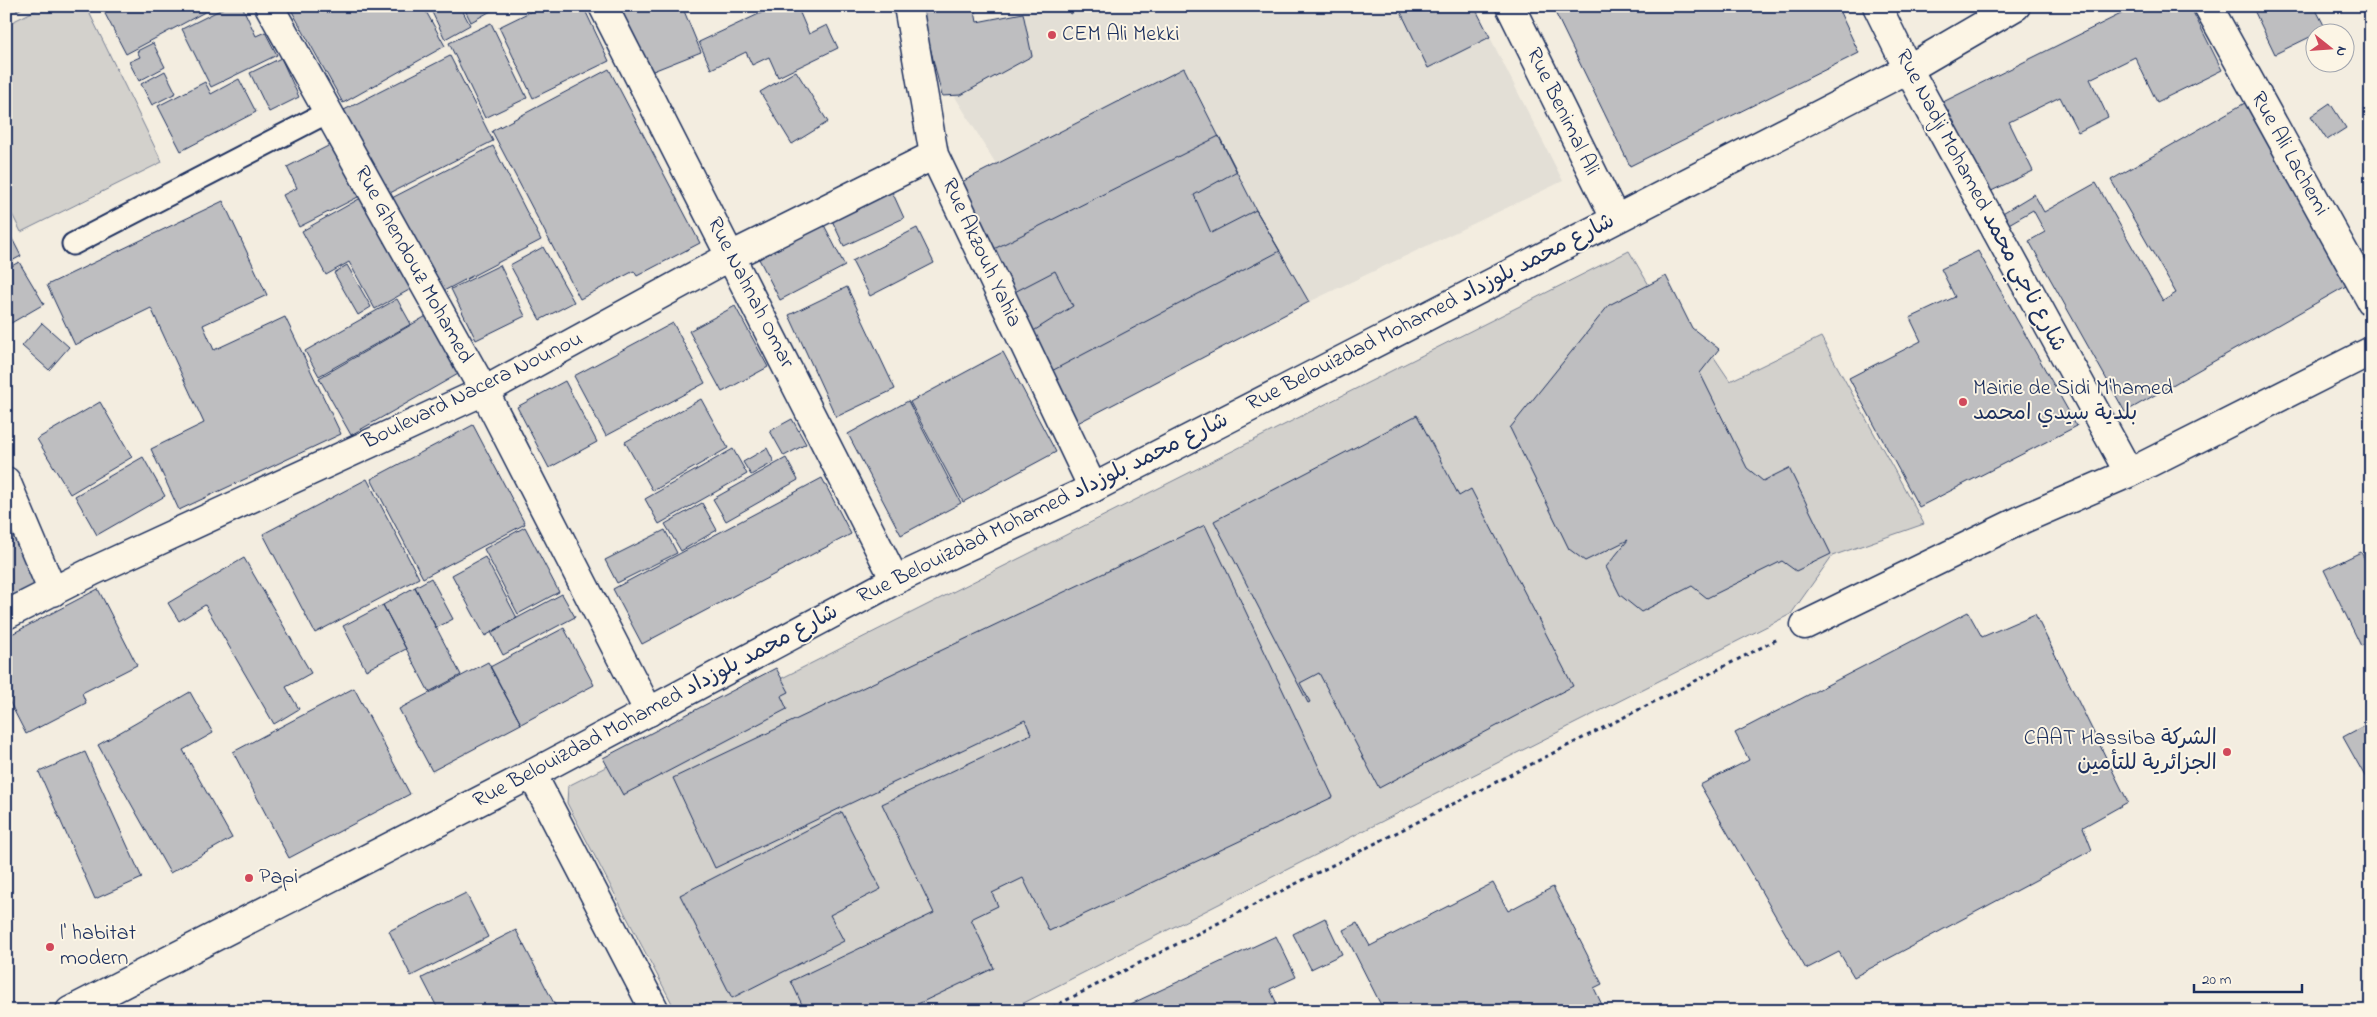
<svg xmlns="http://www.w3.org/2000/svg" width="2377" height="1017" font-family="'Indie Flower','Playpen Sans Arabic',sans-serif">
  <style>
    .built { fill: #e3dfd6 }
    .green { fill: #d3d1cc; stroke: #778095 }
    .building { fill: #bebec0; stroke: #1b2f5e }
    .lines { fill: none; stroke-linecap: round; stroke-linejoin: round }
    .service-casing { stroke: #1b2f5e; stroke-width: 25 }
    .minor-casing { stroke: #1b2f5e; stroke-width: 31 }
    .primary-casing { stroke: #1b2f5e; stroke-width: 31 }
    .path { stroke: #1b2f5e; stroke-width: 3; stroke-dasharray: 4 4; stroke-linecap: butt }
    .service { stroke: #fcf5e5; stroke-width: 21 }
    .minor { stroke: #fcf5e5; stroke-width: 28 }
    .primary { stroke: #fcf5e5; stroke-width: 28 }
    .poi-dot { fill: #d1495b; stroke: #fcf5e5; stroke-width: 2 }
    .labels { text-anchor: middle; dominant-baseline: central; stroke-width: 4; stroke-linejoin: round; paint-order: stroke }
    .poi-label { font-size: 22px; fill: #1b2f5e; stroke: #fcf5e5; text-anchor: start }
    .street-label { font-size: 22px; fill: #1b2f5e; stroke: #fcf5e5 }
  </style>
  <rect width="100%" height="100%" fill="#f3ede0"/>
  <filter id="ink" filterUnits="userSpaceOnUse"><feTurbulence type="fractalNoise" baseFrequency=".02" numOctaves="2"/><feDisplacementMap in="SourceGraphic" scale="10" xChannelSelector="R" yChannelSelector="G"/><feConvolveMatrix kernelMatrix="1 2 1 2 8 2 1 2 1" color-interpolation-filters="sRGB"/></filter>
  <g filter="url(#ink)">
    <path class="built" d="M1022 6H1474L1563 181 1309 302 1068 428 952 187 996 164 954 95 1032 56Z"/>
    <path class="green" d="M44 6H86L162 162 21 232 6 202V25Z
      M1629 251 1690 355 1707 347 1730 381 1821 337 1924 524 1832 556 1791 614 1008 1011H676L567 803 568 786Z"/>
    <path class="building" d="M14 6H25L17 11Z
      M101 6H216L126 54Z
      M228 6H242L256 36 265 32 277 55 211 87 182 29Z
      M289 6H423L445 46 343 103Z
      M429 6H460L470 25 445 39Z
      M463 6H500L471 22Z
      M542 6H583L609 61 533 98 499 27Z
      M620 6H682L701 52 648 73Z
      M776 6H797L809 34 827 25 838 48 778 77 769 57 752 65 746 52 711 69 699 42Z
      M920 6H974L977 22 1023 13 1032 56 961 95 942 96Z
      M1066 6H1085L1070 14Z
      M1398 6H1474L1490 37 1428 68Z
      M1552 6H1837L1859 53 1630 166Z
      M2137 6H2190L2222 70 2157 102 2135 57 2090 79 2108 117 2078 132 2060 97 2009 122 2033 171 1985 194 1941 103Z
      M2252 6H2314L2326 29 2314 32V35L2275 54Z
      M491 23 527 98 485 118 449 43Z
      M153 43 165 67 139 81 129 62 140 57 137 51Z
      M450 56 493 141 386 195 344 110Z
      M281 58 299 97 269 112 250 73Z
      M1184 68 1256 210 1309 302 1068 428 952 187Z
      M609 69 700 243 637 276 634 271 580 299 492 131Z
      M165 71 176 93 152 105 141 84Z
      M796 71 828 122 792 144 760 92Z
      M239 79 256 112 181 151 158 106 205 82 211 94Z
      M2250 100 2353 282 2125 412 2029 241 2045 232 2033 210 2007 225 2001 214 2034 194 2044 212 2096 183 2163 301 2176 293 2111 180Z
      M2330 103 2346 128 2327 140 2311 116Z
      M1219 136 1237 171 1194 195 1211 233 1256 210 1280 251 1044 375 1024 337 1073 306 1055 271 1005 297 984 254Z
      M332 144 358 197 299 227 283 195 297 188 287 167Z
      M493 146 541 240 436 295 388 200Z
      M889 185 904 218 844 246 829 214Z
      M368 194 418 285 375 309 349 262 326 275 302 231Z
      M223 201 267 295 203 325 214 350 285 317 341 434 179 510 151 449 204 423 151 308 75 345 47 285Z
      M824 225 845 266 780 300 759 259Z
      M6 227 21 256 6 264Z
      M917 228 934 263 870 296 852 261Z
      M543 247 574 302 540 320 510 265Z
      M1978 251 2077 426 1919 507 1849 378 1921 341 1910 318 1955 297 1941 269Z
      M19 262 44 304 6 326V269Z
      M347 265 371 307 358 315 334 273Z
      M500 265 525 316 476 340 451 289Z
      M1666 276 1692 328 1719 349 1700 373 1747 468 1763 481 1789 468 1831 554 1796 571 1782 561 1707 598 1692 586 1641 612 1620 595 1606 567 1628 540 1585 561 1569 549 1510 428 1609 305Z
      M847 287 895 389 836 417 789 315Z
      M397 299 411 324 319 376 305 351Z
      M735 306 768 367 722 392 689 331Z
      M435 311 467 369 351 435 319 378Z
      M42 323 69 347 49 370 22 346Z
      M673 323 705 383 606 436 574 376Z
      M1003 352 1056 452 963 502 910 402Z
      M565 381 597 442 549 468 517 407Z
      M701 399 728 448 653 491 625 442Z
      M908 401 961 503 901 535 848 434Z
      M100 402 132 457 70 494 37 439Z
      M1417 415 1459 496 1471 489 1573 686 1379 788 1319 673 1300 683 1310 702 1308 703 1214 521Z
      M792 419 806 444 784 456 770 431Z
      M473 425 525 524 423 578 371 479Z
      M767 448 774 462 751 475 743 462Z
      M733 449 747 474 659 524 645 499Z
      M143 457 165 496 97 535 75 496Z
      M786 458 798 480 726 521 713 499Z
      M822 478 851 534 642 644 613 589Z
      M367 479 419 578 315 633 263 534Z
      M702 503 717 530 681 551 665 524Z
      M6 512 42 582 6 600Z
      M1205 525 1333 797 1049 931 1023 878 992 893 998 906 971 919 994 968 903 1011H805L791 981 934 913 882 804 1031 734 1025 720 715 868 673 778Z
      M525 527 559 592 518 614 484 549Z
      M665 530 677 553 617 583 605 560Z
      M2361 552 2371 572V641L2361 646 2324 570Z
      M485 557 517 618 485 636 452 575Z
      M244 558 311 673 286 687 299 709 274 724 205 605 179 621 168 603Z
      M431 578 453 619 436 628 415 587Z
      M415 587 461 675 429 692 383 605Z
      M98 589 137 665 82 693 86 703 26 734 6 695V637Z
      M562 594 575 617 503 655 491 632Z
      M383 605 406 649 366 670 343 626Z
      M1968 612 1982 637 2035 614 2128 802 2083 827 2092 850 1854 977 1839 952 1806 969 1700 785 1749 760 1735 733Z
      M564 628 594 685 521 724 490 667Z
      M488 662 521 724 432 771 399 709Z
      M776 668 789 692 781 696 787 709 623 795 603 758Z
      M354 688 410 794 289 858 233 752Z
      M190 692 213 733 183 750 232 838 170 873 98 745Z
      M2371 722V787L2343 737Z
      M85 752 142 878 95 899 39 772Z
      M842 812 881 889 830 915 844 941 732 998 680 895Z
      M1493 883 1508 911 1553 887 1602 984 1594 988 1605 1011H1384L1343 930 1357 923 1370 946Z
      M466 893 488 937 411 976 389 931Z
      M1325 918 1342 954 1311 969 1293 934Z
      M516 930 558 1011H439L422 978Z
      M1276 936 1296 977 1270 989 1277 1004 1262 1011H1116Z"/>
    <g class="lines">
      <defs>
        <path id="service" d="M73 244 328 112"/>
        <path id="minor" d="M269 6 484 391 649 712
          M603 6 895 580
          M908 6 934 155 1093 488
          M1510 6 1615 218
          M1877 6 1908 69 2129 473
          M2208 6 2371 301
          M6 481 53 592
          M6 615 93 571 484 391 731 256 934 155
          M1805 625 2023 519 2129 473 2371 351
          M532 774 655 1011"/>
        <path id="primary" d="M70 1011 532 774 895 580 1093 488 1908 69 2016 6"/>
      </defs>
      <use href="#service" class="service-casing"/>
      <use href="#minor" class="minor-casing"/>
      <use href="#primary" class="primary-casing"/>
      <path class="path" d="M1045 1011 1778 639"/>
      <use href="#service" class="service"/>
      <use href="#minor" class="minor"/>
      <use href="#primary" class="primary"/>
    </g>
  </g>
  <g class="poi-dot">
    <circle cx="1052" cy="35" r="5"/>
    <circle cx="1963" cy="402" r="5"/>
    <circle cx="2227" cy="752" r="5"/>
    <circle cx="249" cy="878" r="5"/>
    <circle cx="50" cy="947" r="5"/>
  </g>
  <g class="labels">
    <g class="poi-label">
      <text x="1062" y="35">CEM Ali Mekki</text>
      <text x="1973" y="389">Mairie de Sidi M'hamed<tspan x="1973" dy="25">بلدية سيدي امحمد</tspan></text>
      <text x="2217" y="739" text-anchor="end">CAAT Hassiba الشركة<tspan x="2217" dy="25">الجزائرية للتأمين</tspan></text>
      <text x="259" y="878">Papi</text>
      <text x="60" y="934">l' habitat<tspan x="60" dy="25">modern</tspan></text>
    </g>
    <g class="street-label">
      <text transform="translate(1562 112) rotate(64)">Rue Benimal Ali</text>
      <text transform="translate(2289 154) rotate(61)">Rue Ali Lachemi</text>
      <text transform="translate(1980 201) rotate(62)">Rue Nadji Mohamed شارع ناجي محمد</text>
      <text transform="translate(981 253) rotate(65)">Rue Akzouh Yahia</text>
      <text transform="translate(413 265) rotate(61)">Rue Ghendouz Mohamed</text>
      <text transform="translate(750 293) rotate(63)">Rue Nahnah Omar</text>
      <text transform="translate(1431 313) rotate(-27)">Rue Belouizdad Mohamed شارع محمد بلوزداد</text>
      <text transform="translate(473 391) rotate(-26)">Boulevard Nacera Nounou</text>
      <text transform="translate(1043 509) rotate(-26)">Rue Belouizdad Mohamed شارع محمد بلوزداد</text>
      <text transform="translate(656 707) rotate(-28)">Rue Belouizdad Mohamed شارع محمد بلوزداد</text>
    </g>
  </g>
  <rect width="2377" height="1017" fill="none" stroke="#fcf5e5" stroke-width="25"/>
  <rect x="12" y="12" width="2352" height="992" fill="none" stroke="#1b2f5e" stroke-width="2" filter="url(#ink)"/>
  <g transform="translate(2330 48) rotate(107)"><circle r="24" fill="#fcf5e5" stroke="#a2a6af"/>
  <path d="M0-4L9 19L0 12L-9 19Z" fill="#d1495b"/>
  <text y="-8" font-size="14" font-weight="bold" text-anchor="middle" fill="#1b2f5e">N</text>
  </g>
  <path d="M2194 984v8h108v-8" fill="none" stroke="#1b2f5e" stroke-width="2.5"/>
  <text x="2202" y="984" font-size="15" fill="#1b2f5e" stroke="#fcf5e5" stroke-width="4" paint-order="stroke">20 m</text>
</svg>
